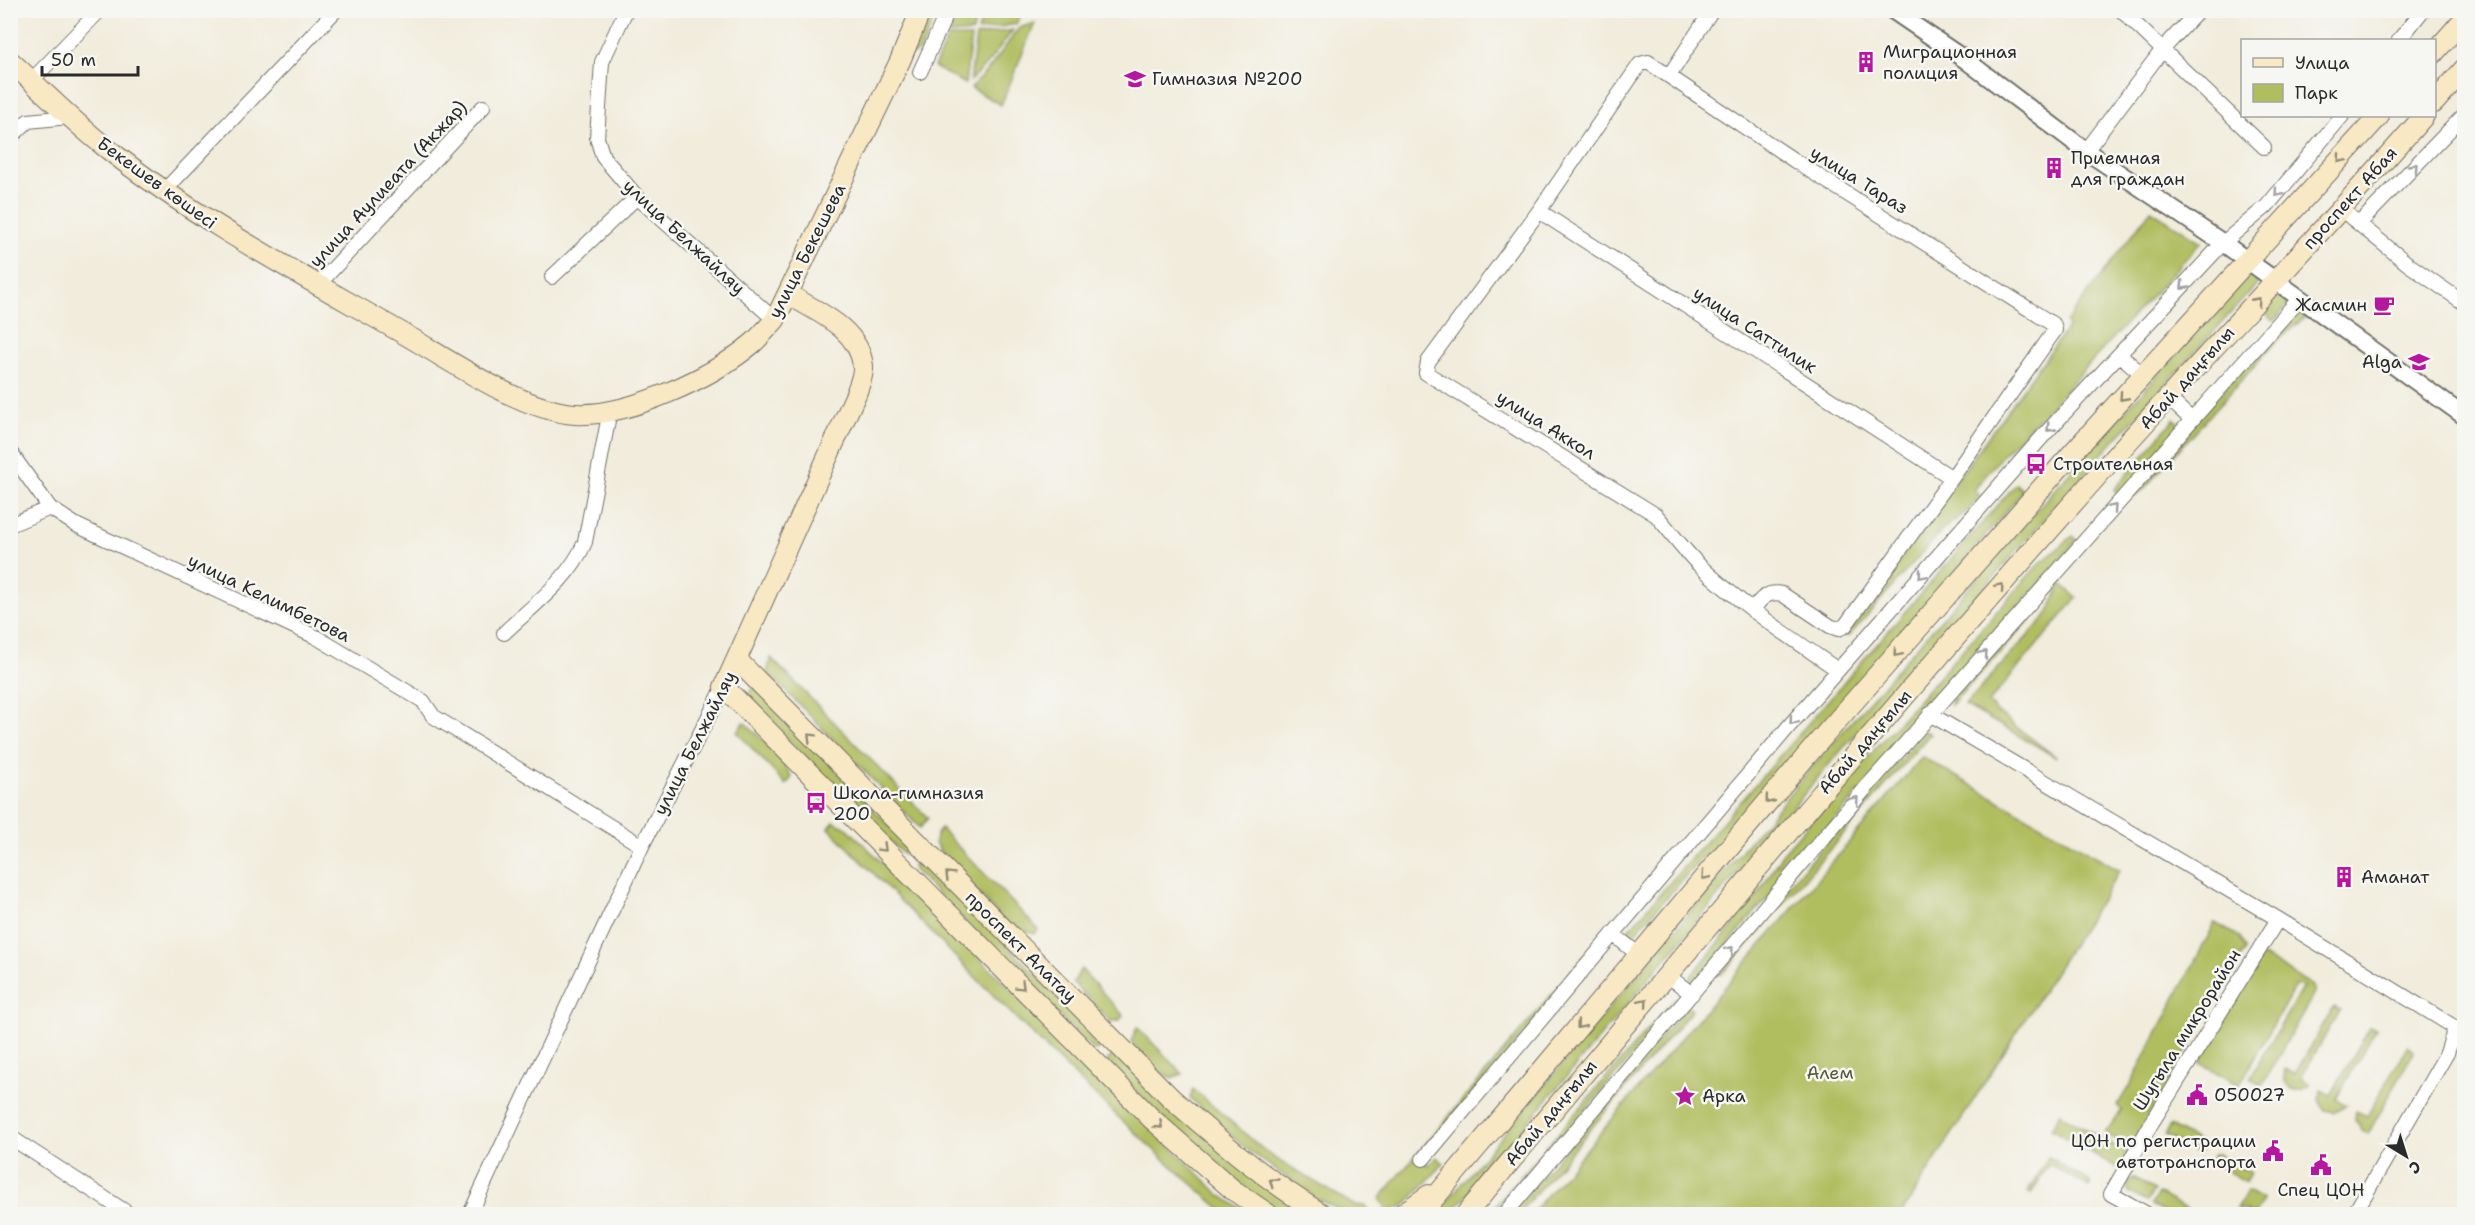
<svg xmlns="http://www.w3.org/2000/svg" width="2475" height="1225" font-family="'Shantell Sans',sans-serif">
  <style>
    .green { fill: #b1be60; stroke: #6e7446; stroke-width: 1.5 }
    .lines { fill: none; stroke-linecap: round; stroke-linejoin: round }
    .minor-casing { stroke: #706f69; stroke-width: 16 }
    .tertiary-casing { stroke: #706f69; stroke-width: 20 }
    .secondary-casing { stroke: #706f69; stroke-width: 22 }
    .minor { stroke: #fff; stroke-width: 14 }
    .tertiary { stroke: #fff; stroke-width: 16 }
    .secondary { stroke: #f8e8c3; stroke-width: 20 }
    .oneway { stroke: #928a77 }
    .oneway2 { stroke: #a0a0a0 }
    .labels { text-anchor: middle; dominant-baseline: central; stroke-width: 5; stroke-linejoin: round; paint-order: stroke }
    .poi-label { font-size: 18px; fill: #2b2b2b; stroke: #f6f6f2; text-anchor: start }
    .street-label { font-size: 18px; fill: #2b2b2b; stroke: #f6f6f2 }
    .park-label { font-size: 18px; fill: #53573b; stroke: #f6f6f2 }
  </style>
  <rect width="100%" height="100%" fill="#f6f6f2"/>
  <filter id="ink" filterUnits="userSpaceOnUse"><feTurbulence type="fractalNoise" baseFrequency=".0167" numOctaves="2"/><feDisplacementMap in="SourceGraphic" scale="12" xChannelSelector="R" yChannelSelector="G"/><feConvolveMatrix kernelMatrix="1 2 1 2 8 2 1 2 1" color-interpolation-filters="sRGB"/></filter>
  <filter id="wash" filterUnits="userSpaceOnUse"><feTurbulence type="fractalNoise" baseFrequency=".008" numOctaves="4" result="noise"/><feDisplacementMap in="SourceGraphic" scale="24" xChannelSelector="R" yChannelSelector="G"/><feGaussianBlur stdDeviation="1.35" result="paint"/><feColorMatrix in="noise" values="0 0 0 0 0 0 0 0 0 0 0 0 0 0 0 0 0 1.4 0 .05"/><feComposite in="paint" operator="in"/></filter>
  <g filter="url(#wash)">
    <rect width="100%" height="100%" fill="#f1ecdb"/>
    <path class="green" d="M960 10 977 11 973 32 949 34Z
      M930 11H938L920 51 910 55Z
      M984 11V10L1023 11 1016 24 978 31Z
      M1035 23 1001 105 971 88 992 65 1019 28Z
      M1013 30 991 59 970 81 976 36Z
      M948 37H971L965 84 934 67Z
      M2151 210 2201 242 2049 408 2003 454 1974 490 1980 496 1969 510 1943 529 1849 636 1844 635 2068 327 2066 322Z
      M2250 274 2259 282 2092 465 1831 762 1451 1214H1436L1823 754 2083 457Z
      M2279 296 2287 297 2292 301 2274 321 2265 314 2273 299Z
      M2302 309 2309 314 2273 345 2139 494 2127 499 2286 319Z
      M2174 419 2179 422 2178 428 2119 496 2114 490Z
      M2016 484 2023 491 1746 821 1703 857 1632 936 1627 932Z
      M2073 536 2077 540 1694 983 1689 979 1757 896 1782 854 2037 566Z
      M2061 584 2077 598 1988 703 1998 713 2056 757 1965 705 2048 614Z
      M2047 590 2035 614 1951 705 1953 693Z
      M771 658 928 818 920 828 767 672Z
      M753 685 908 845 910 849 904 855 747 699Z
      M744 722 777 754 792 777 786 785 737 732Z
      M1925 731 1930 734 1721 975 1716 971 1802 870Z
      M1922 757 2120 870 1901 1214H1531Z
      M834 822 847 828 1220 1195 1250 1214H1227C1086 1095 959 960 829 828Z
      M941 829 1038 929 1035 934 1009 927 942 854 935 843 936 835Z
      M918 860H923L1103 1043 1098 1050 1092 1049 914 870 913 864Z
      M2215 923 2240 937 2245 949 2130 1148 2105 1133 2122 1110 2117 1106 2131 1083Z
      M1606 930 1610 932 1420 1158 1429 1165 1436 1157 1444 1163 1405 1205 1388 1212 1380 1198Z
      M2263 956 2313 986 2315 992 2262 1085 2250 1078 2303 987 2296 985 2239 1085 2200 1063 2258 960Z
      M1081 969 1123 1015 1119 1021H1110L1073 983Z
      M1675 998 1679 1001 1497 1214H1488Z
      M1687 1006 1692 1010 1518 1214H1510Z
      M2334 1007 2340 1010 2301 1078 2311 1084C2301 1094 2289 1092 2284 1079L2285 1069 2295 1074Z
      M1137 1027 1183 1074 1172 1078 1155 1070 1131 1042Z
      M2370 1027 2376 1029 2336 1099 2346 1105 2333 1112 2325 1110 2319 1100 2321 1090 2331 1095Z
      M2407 1046 2414 1051 2368 1134 2361 1129 2355 1120 2356 1111 2367 1116Z
      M1114 1053 1308 1214H1281L1264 1203 1210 1161 1158 1114 1107 1061Z
      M1193 1089 1271 1156 1354 1205 1366 1206 1370 1214H1348L1319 1200 1249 1151 1190 1098Z
      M2060 1114 2128 1153 2119 1169 2051 1129Z
      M2170 1126 2204 1145 2198 1154 2164 1135Z
      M2218 1154 2251 1173 2246 1182 2210 1161 2213 1155Z
      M2048 1157 2091 1182 2089 1187 2049 1164 2031 1194 2028 1192Z
      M2133 1178 2154 1190 2147 1202 2127 1191 2126 1183Z
      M2247 1191 2263 1200 2255 1214H2248L2247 1211 2237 1209Z
      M2158 1193 2191 1212 2189 1214H2168L2151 1205Z"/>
  </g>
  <g filter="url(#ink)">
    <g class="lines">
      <defs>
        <path id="minor" d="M626 10 602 62 597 138 603 157 637 197 775 320
          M2121 10 2264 147
          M2399 40 2423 10
          M920 72 948 10
          M1669 76 1712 10
          M32 80 100 10
          M10 138 28 121 69 117
          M2086 151 2163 49 2199 10
          M164 191 336 10
          M2342 210 2408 264 2464 303
          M1539 211 1952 478
          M2359 224 2464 115
          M552 277 637 197
          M318 285 483 107
          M2120 355 2143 375
          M2168 398 2191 419
          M10 452 50 508 76 525 316 637 423 701 433 716 642 846
          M10 525 50 508
          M1753 611C1760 598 1768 591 1782 594L1830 626 1838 629 1845 626 1952 478 2055 330 2054 325 1795 161 1648 62 1640 64 1539 211 1428 362 1426 373 1656 515C1670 531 1683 549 1698 564 1741 605 1790 637 1838 670
          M504 633C532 606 570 579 585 542L610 410
          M1930 714 2278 919 2464 1033
          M1613 934 1639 955
          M1667 975 1692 994
          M10 1137 129 1214
          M1423 1159 1790 725 2043 436 2223 243 2267 206 2342 116
          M470 1214 642 846 724 687
          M1505 1214 1864 790 2300 298
          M2147 1214 2111 1194 2151 1124 2278 919
          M2354 1214 2447 1053 2455 1028"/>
        <path id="tertiary" d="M1892 10 1967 61 2086 151 2223 243 2464 416"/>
        <path id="secondary" d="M2434 53 2464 19
          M10 61C41 89 71 120 104 146 199 222 307 278 411 338 455 364 524 411 575 414 628 417 713 377 753 343 761 336 768 327 775 320L900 61 921 10
          M2434 103 2464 69
          M788 294C817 312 859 328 863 366 864 375 859 385 856 394L724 687 1152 1119 1233 1190 1268 1214
          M737 660 1171 1098C1219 1140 1267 1181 1322 1214
          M1402 1214 1429 1195
          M1421 1214 1814 747 2075 450 2379 116
          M1466 1214C1675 966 1883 717 2099 474 2207 353 2318 237 2424 116"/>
      </defs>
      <use href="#minor" class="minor-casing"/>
      <use href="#tertiary" class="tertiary-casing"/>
      <use href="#secondary" class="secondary-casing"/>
      <use href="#minor" class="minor"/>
      <use href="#tertiary" class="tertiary"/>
      <use href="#secondary" class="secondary"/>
    </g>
    <defs><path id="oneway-chevron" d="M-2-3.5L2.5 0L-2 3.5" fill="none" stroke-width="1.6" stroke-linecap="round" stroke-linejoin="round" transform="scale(1.5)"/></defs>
    <g class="oneway">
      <use href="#oneway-chevron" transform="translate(2341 159) rotate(131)"/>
      <use href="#oneway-chevron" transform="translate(2257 301) rotate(-48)"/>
      <use href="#oneway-chevron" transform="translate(2123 397) rotate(132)"/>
      <use href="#oneway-chevron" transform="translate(2000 587) rotate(-49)"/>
      <use href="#oneway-chevron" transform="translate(1897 653) rotate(131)"/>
      <use href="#oneway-chevron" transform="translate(811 737) rotate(-135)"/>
      <use href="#oneway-chevron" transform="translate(1769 800) rotate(130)"/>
      <use href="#oneway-chevron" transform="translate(883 848) rotate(45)"/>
      <use href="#oneway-chevron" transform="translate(949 875) rotate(-135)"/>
      <use href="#oneway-chevron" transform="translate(1705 876) rotate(130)"/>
      <use href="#oneway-chevron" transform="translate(1021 986) rotate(45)"/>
      <use href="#oneway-chevron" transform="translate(1644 1002) rotate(-50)"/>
      <use href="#oneway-chevron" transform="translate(1580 1025) rotate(130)"/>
      <use href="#oneway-chevron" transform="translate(1159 1125) rotate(42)"/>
      <use href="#oneway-chevron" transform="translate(1273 1182) rotate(-144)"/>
    </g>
    <g class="oneway2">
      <use href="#oneway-chevron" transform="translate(2414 167) rotate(-46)"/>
      <use href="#oneway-chevron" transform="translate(2278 193) rotate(130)"/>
      <use href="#oneway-chevron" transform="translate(2184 286) rotate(133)"/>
      <use href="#oneway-chevron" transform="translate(2050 428) rotate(134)"/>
      <use href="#oneway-chevron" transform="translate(2113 508) rotate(-49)"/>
      <use href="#oneway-chevron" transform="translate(1922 575) rotate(131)"/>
      <use href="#oneway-chevron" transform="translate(1984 654) rotate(-49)"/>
      <use href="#oneway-chevron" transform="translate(1793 721) rotate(131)"/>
      <use href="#oneway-chevron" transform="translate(1855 800) rotate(-50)"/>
      <use href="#oneway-chevron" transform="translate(1730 950) rotate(-50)"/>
    </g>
  </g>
  <defs>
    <symbol id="building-bare" viewBox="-9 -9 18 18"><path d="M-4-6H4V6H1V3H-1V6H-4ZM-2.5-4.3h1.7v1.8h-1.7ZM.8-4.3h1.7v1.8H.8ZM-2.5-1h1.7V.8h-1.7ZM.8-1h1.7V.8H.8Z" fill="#b5179e" stroke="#f6f6f2" stroke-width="2.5" paint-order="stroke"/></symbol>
    <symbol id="school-bare" viewBox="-9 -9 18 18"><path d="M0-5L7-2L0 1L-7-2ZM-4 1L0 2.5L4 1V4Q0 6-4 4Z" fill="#b5179e" stroke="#f6f6f2" stroke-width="2.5" paint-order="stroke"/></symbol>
    <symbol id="cafe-bare" viewBox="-9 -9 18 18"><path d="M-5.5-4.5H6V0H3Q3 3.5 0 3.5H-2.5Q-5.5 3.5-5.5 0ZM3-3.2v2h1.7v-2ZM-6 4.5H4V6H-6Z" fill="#b5179e" stroke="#f6f6f2" stroke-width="2.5" paint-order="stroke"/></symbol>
    <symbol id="bus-bare" viewBox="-9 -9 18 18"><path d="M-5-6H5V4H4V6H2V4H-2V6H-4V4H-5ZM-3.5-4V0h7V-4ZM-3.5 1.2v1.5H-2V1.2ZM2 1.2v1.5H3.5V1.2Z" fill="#b5179e" stroke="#f6f6f2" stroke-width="2.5" paint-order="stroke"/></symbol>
    <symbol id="civic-bare" viewBox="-9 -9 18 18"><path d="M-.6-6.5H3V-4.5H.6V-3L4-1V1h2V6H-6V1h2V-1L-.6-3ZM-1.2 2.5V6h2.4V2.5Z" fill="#b5179e" stroke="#f6f6f2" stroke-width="2.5" paint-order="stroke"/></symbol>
    <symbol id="sight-bare" viewBox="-9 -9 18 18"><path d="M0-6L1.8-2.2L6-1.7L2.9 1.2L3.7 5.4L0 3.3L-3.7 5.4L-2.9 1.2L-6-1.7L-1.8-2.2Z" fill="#b5179e" stroke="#f6f6f2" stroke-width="2.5" paint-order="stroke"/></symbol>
  </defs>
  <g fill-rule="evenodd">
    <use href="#building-bare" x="1851" y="47" width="30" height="30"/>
    <use href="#school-bare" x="1120" y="64" width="30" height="30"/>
    <use href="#building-bare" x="2039" y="153" width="30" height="30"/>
    <use href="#cafe-bare" x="2369" y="290" width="30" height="30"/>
    <use href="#school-bare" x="2404" y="347" width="30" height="30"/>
    <use href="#bus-bare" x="2021" y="449" width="30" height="30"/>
    <use href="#bus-bare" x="801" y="788" width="30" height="30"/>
    <use href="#building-bare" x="2329" y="862" width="30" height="30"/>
    <use href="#civic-bare" x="2182" y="1080" width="30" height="30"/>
    <use href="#sight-bare" x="1670" y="1081" width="30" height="30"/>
    <use href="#civic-bare" x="2258" y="1136" width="30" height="30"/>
    <use href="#civic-bare" x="2306" y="1150" width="30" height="30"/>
  </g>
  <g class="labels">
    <g class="poi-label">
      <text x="1883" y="52">Миграционная<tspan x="1883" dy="21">полиция</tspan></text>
      <text x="1152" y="79">Гимназия №200</text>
      <text x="2071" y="158">Приемная<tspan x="2071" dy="21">для граждан</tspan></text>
      <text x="2367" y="305" text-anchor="end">Жасмин</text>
      <text x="2402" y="362" text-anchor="end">Alga</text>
      <text x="2053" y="464">Строительная</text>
      <text x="833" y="793">Школа-гимназия<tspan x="833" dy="21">200</tspan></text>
      <text x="2361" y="877">Аманат</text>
      <text x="2214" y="1095">050027</text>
      <text x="1702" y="1096">Арка</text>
      <text x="2256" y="1141" text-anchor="end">ЦОН по регистрации<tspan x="2256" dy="21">автотранспорта</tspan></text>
      <text x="2321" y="1190" text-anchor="middle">Спец ЦОН</text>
    </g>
    <g class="street-label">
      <text transform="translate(1859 180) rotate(32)">улица Тараз</text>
      <text transform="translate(157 183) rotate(36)">Бекешев көшесі</text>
      <text transform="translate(388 184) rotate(-47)">улица Аулиеата (Акжар)</text>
      <text transform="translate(2350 198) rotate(-48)">проспект Абая</text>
      <text transform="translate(684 237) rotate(43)">улица Белжайляу</text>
      <text transform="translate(807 251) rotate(-63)">улица Бекешева</text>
      <text transform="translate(1755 330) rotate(33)">улица Саттилик</text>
      <text transform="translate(2187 378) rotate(-48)">Абай даңғылы</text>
      <text transform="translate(1546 425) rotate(32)">улица Аккол</text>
      <text transform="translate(269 598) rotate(26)">улица Келимбетова</text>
      <text transform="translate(1865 742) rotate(-49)">Абай даңғылы</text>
      <text transform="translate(695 743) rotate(-63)">улица Белжайляу</text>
      <text transform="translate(1021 947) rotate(45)">проспект Алатау</text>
      <text transform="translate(2187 1030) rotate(-58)">Шугыла микрорайон</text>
      <text transform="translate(1551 1113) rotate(-50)">Абай даңғылы</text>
    </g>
    <g class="park-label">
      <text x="1830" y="1073">Алем</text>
    </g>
  </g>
  <rect width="2475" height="1225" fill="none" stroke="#f6f6f2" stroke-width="36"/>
  <rect x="2241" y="39" width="195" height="78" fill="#f6f6f2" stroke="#a5a5a2" stroke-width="1.5"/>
  <rect x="2253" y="58" width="30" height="9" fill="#f8e8c3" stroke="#a5a5a2" stroke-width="1.5"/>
  <text x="2295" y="69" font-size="18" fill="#2b2b2b">Улица</text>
  <rect x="2253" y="84" width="30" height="18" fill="#b1be60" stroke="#a5a5a2" stroke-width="1.5"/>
  <text x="2295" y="99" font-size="18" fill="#2b2b2b">Парк</text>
  <g transform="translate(2406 1156) rotate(142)" stroke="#f6f6f2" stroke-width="4.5" paint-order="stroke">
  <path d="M0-4.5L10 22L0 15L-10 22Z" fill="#2b2b2b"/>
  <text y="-9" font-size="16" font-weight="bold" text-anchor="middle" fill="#2b2b2b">С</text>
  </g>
  <path d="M42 66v9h96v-9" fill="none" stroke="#2b2b2b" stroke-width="3"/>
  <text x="51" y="66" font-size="18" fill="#2b2b2b" stroke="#f6f6f2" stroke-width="4.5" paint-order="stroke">50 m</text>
</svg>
